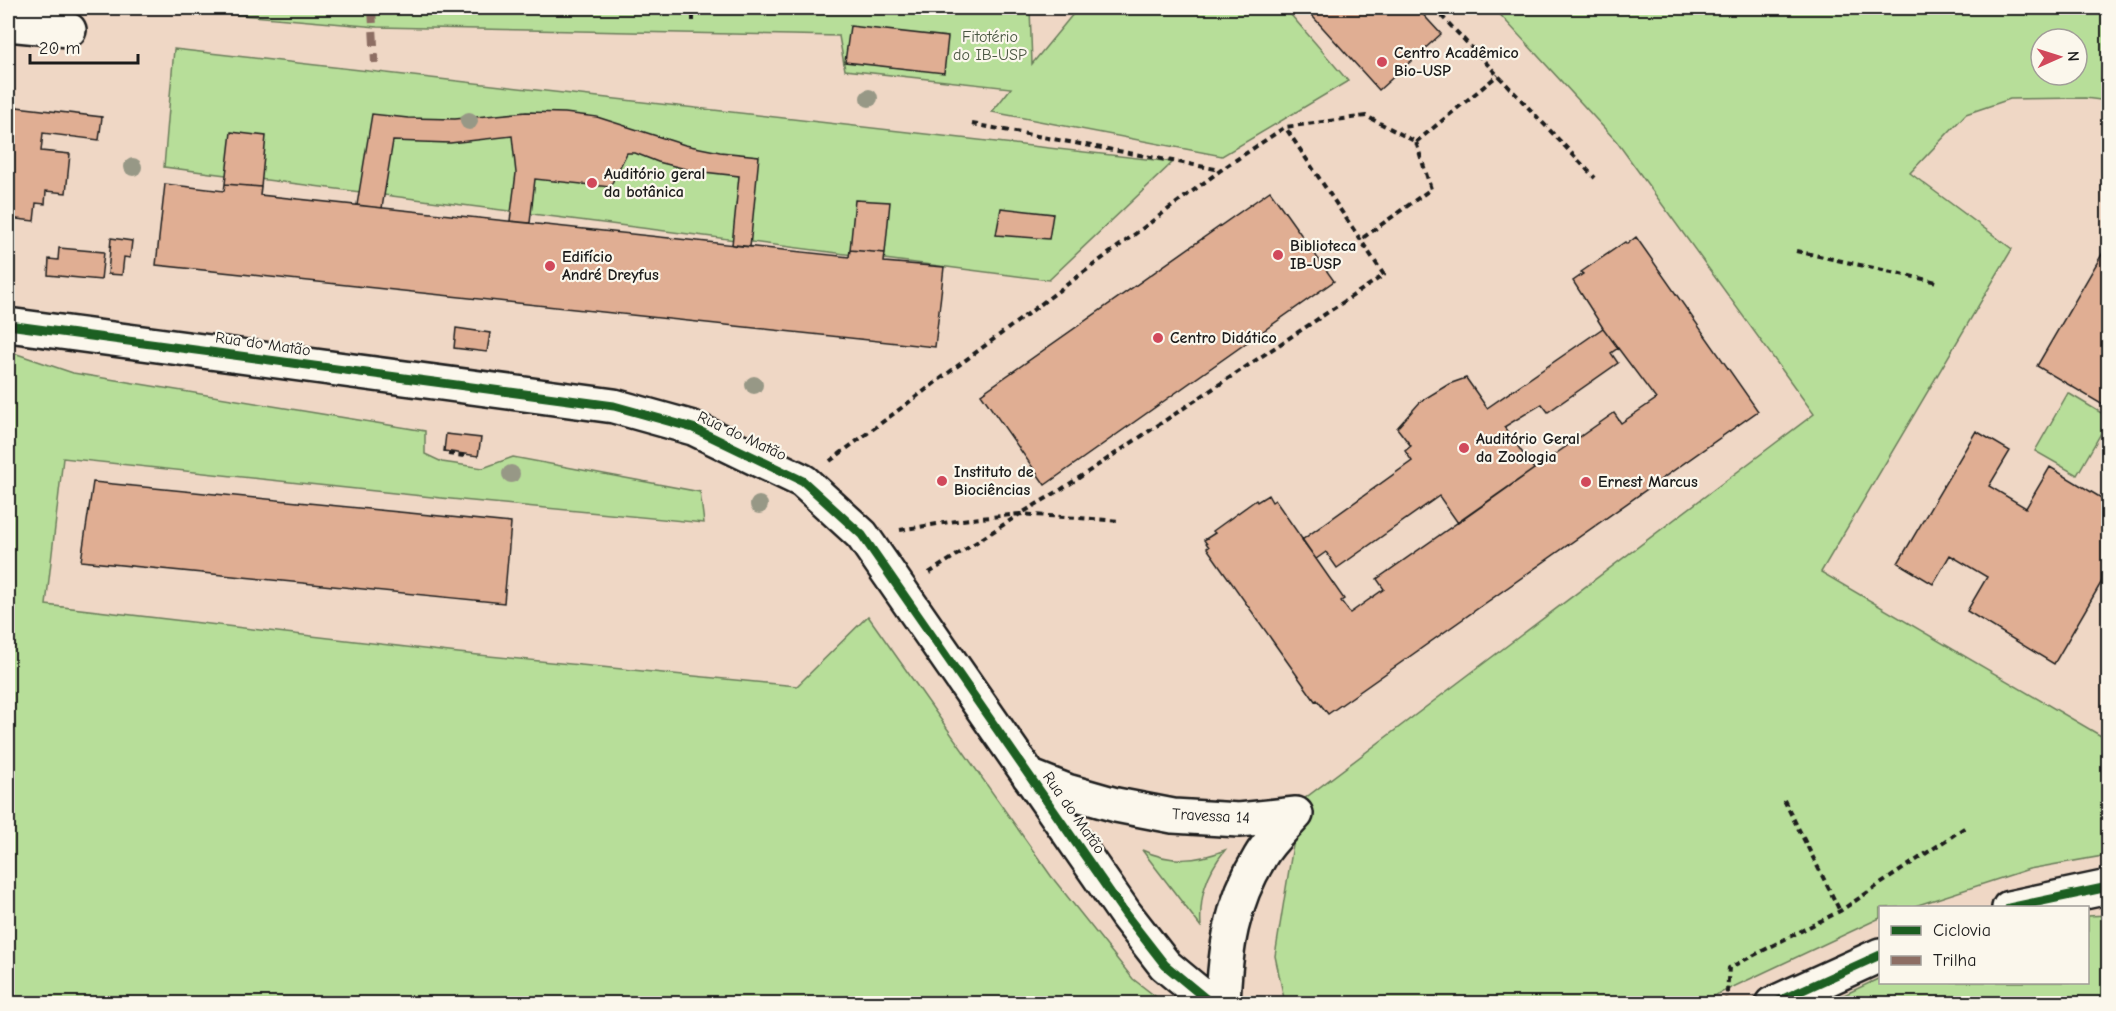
<svg xmlns="http://www.w3.org/2000/svg" width="2116" height="1011" font-family="'Comic Neue',sans-serif">
  <style>
    .built { fill: #efd7c5; fill-rule: evenodd }
    .green { fill: #b7de99; stroke: #6a7d5a; stroke-width: 1.5; fill-rule: evenodd }
    .building { fill: #e0ae93; stroke: #1c1c1c; stroke-width: 1.5 }
    .lines { fill: none; stroke-linecap: round; stroke-linejoin: round }
    .minor-casing { stroke: #1c1c1c; stroke-width: 38 }
    .path { stroke: #1c1c1c; stroke-width: 4; stroke-dasharray: 6 4.5; stroke-linecap: butt }
    .minor { stroke: #fbf7ec; stroke-width: 33 }
    .quiet { stroke: #8d6e63; stroke-width: 8; stroke-dasharray: 15 8; stroke-linecap: butt }
    .cycleway-casing { stroke: #fbf7ec; stroke-width: 13 }
    .cycleway { stroke: #1b5e20; stroke-width: 9 }
    .tree { fill: #979886 }
    .poi-dot { fill: #d1495b; stroke: #fbf7ec; stroke-width: 2 }
    .labels { text-anchor: middle; dominant-baseline: central; stroke-width: 4.5; stroke-linejoin: round; paint-order: stroke }
    .park-label { font-size: 16px; fill: #4a5642; stroke: #fbf7ec }
    .poi-label { font-size: 16px; font-weight: bold; fill: #1c1c1c; stroke: #fbf7ec; text-anchor: start }
    .street-label { font-size: 16px; fill: #1c1c1c; stroke: #fbf7ec }
  </style>
  <rect width="100%" height="100%" fill="#f6e8da"/>
  <filter id="ink" filterUnits="userSpaceOnUse"><feTurbulence type="fractalNoise" baseFrequency=".0167" numOctaves="2"/><feDisplacementMap in="SourceGraphic" scale="12" xChannelSelector="R" yChannelSelector="G"/><feConvolveMatrix kernelMatrix="1 2 1 2 8 2 1 2 1" color-interpolation-filters="sRGB"/></filter>
  <g filter="url(#ink)">
    <path class="built" d="M8 8H2108V1003H8ZM2041 39H2077V75H2041ZM1880 908H2088V982H1880Z"/>
    <path class="green" d="M161 8H1030L1032 64 1078 8H1285L1348 81 1222 156 992 112 1011 88 845 70 839 36 377 27Z
      M1494 8H2108V101L2085 98 2010 99 1966 114 1910 173 2012 249 1821 572 2108 740V855L2029 869 1912 907 1880 908V918L1699 1003H1285L1275 956 1300 802 1814 414 1617 142ZM2041 39H2077V75H2041Z
      M174 49 1173 162 1049 280 164 167Z
      M8 351 73 373 425 431V454L442 462 483 468 513 457 700 492 704 523 451 499 63 458 46 605 458 653 797 686 868 616 1051 876 1133 979 1164 1003H8Z
      M2068 393 2108 417V421L2077 475 2035 451Z
      M1142 850C1170 863 1196 862 1225 850 1206 874 1199 897 1201 927Z
      M2108 915V1003H1827L1880 978V982H2088V916Z"/>
    <path class="building" d="M1305 8H1417L1441 34 1379 90Z
      M850 26 948 37 944 73 845 62Z
      M8 106 102 117 99 140 43 133 41 151 70 154 66 193 46 191 45 204 36 203 34 221 8 218Z
      M526 112 565 113 597 117 685 145 720 152 759 156 750 247 732 245 739 176 694 171 658 162 635 153H627L610 187 535 179 530 223 510 221 516 173 512 136 450 143 393 141 382 208 357 205 372 114 408 118 455 119Z
      M231 132 266 136 261 187 225 184Z
      M165 184 224 191 225 184 261 187 260 195 849 257 850 250 885 253 884 262 944 267 935 347 156 265Z
      M1270 191 1334 281 1045 485 981 394Z
      M855 200 890 202 885 253 850 250Z
      M1001 208 1053 214 1049 239 996 235Z
      M1636 237 1758 411 1328 714 1317 700 1315 701 1207 548 1209 547 1204 540 1215 533 1213 531 1256 500 1257 502 1268 495 1272 502 1275 500 1316 559 1344 599 1341 601 1350 613 1384 589 1377 579 1614 413 1621 423 1656 399 1603 328 1573 281 1583 274 1581 272 1625 242 1627 244Z
      M111 238 132 241 130 258 124 257 122 275 108 274Z
      M2108 244V408L2037 366Z
      M59 248 104 252 101 280 48 275 49 259 58 260Z
      M456 328 490 333 487 352 454 348Z
      M1603 328 1618 348 1611 353 1618 363 1548 412 1542 404 1504 427 1534 469 1458 523 1439 496 1337 568 1326 552 1316 559 1302 540 1412 461 1405 451 1411 446 1397 428 1421 401 1449 384 1466 378 1487 408Z
      M1976 431 2010 451 1989 486 2026 508 2050 467 2108 502V571L2054 664 1967 611 1987 577 1950 555 1933 584 1898 563Z
      M446 434 481 438 478 456 444 451Z
      M93 482 511 523 504 603 81 561Z"/>
    <g class="lines">
      <defs>
        <path id="minor" d="M8 24 69 30
          M8 325 614 406 693 428 803 481 862 535 1126 915 1165 965 1212 1004
          M1029 776 1067 791 1116 805 1173 816 1239 820 1296 814
          M2009 908 2108 887
          M1223 1004C1225 950 1231 904 1260 857 1269 841 1284 828 1296 814
          M1772 1004 1880 955"/>
      </defs>
      <use href="#minor" class="minor-casing"/>
      <path class="path" d="M1434 8 1595 178
        M693 21V8
        M972 124 1221 170
        M1416 142 1498 75
        M1796 251 1937 282
        M448 454 465 456
        M830 461 1221 170 1285 127 1366 116 1416 142 1431 189 1360 240
        M900 530 962 520 1020 514 1062 489 1384 275 1285 127
        M929 573 1020 514 1121 521
        M1784 800 1840 911
        M1726 1004 1729 968 1840 911 1967 826"/>
      <use href="#minor" class="minor"/>
      <path class="quiet" d="M372 8 375 63"/>
      <defs>
        <path id="cycleway" d="M8 325 614 406 693 428 803 481 862 535 1126 915 1165 965 1212 1004
          M2009 908 2108 887
          M1772 1004 1880 955"/>
      </defs>
      <use href="#cycleway" class="cycleway-casing"/>
      <use href="#cycleway" class="cycleway"/>
    </g>
    <g class="tree">
      <circle cx="869" cy="98" r="9"/>
      <circle cx="469" cy="121" r="9"/>
      <circle cx="133" cy="167" r="9"/>
      <circle cx="754" cy="385" r="9"/>
      <circle cx="511" cy="474" r="9"/>
      <circle cx="759" cy="505" r="9"/>
    </g>
  </g>
  <g class="poi-dot">
    <circle cx="1382" cy="62" r="6"/>
    <circle cx="592" cy="183" r="6"/>
    <circle cx="1278" cy="255" r="6"/>
    <circle cx="550" cy="266" r="6"/>
    <circle cx="1158" cy="338" r="6"/>
    <circle cx="1464" cy="448" r="6"/>
    <circle cx="942" cy="481" r="6"/>
    <circle cx="1586" cy="482" r="6"/>
  </g>
  <g class="labels">
    <g class="park-label">
      <text x="990" y="37">Fitotério<tspan x="990" dy="18">do IB-USP</tspan></text>
    </g>
    <g class="poi-label">
      <text x="1394" y="53">Centro Acadêmico<tspan x="1394" dy="18">Bio-USP</tspan></text>
      <text x="604" y="174">Auditório geral<tspan x="604" dy="18">da botânica</tspan></text>
      <text x="1290" y="246">Biblioteca<tspan x="1290" dy="18">IB-USP</tspan></text>
      <text x="562" y="257">Edifício<tspan x="562" dy="18">André Dreyfus</tspan></text>
      <text x="1170" y="338">Centro Didático</text>
      <text x="1476" y="439">Auditório Geral<tspan x="1476" dy="18">da Zoologia</tspan></text>
      <text x="954" y="472">Instituto de<tspan x="954" dy="18">Biociências</tspan></text>
      <text x="1598" y="482">Ernest Marcus</text>
    </g>
    <g class="street-label">
      <text transform="translate(263 344) rotate(8)">Rua do Matão</text>
      <text transform="translate(742 436) rotate(25)">Rua do Matão</text>
      <text transform="translate(1074 813) rotate(55)">Rua do Matão</text>
      <text transform="translate(1211 816) rotate(3)">Travessa 14</text>
    </g>
  </g>
  <rect width="2116" height="1011" fill="none" stroke="#fbf7ec" stroke-width="30"/>
  <rect x="15" y="15" width="2086" height="981" fill="none" stroke="#1c1c1c" stroke-width="2" filter="url(#ink)"/>
  <rect x="1879" y="906" width="210" height="78" fill="#fbf7ec" stroke="#a29f99" stroke-width="1.5"/>
  <rect x="1891" y="926" width="30" height="9" fill="#1b5e20" stroke="#a29f99" stroke-width="1.5"/>
  <text x="1933" y="936" font-size="18" fill="#1c1c1c">Ciclovia</text>
  <rect x="1891" y="956" width="30" height="9" fill="#8d6e63" stroke="#a29f99" stroke-width="1.5"/>
  <text x="1933" y="966" font-size="18" fill="#1c1c1c">Trilha</text>
  <g transform="translate(2059 57) rotate(87)"><circle r="28" fill="#fbf7ec" stroke="#a29f99" stroke-width="1.5"/>
  <path d="M0-4.5L10 22L0 15L-10 22Z" fill="#d1495b"/>
  <text y="-9" font-size="16" font-weight="bold" text-anchor="middle" fill="#1c1c1c">N</text>
  </g>
  <path d="M30 54v9h108v-9" fill="none" stroke="#1c1c1c" stroke-width="3"/>
  <text x="39" y="54" font-size="18" fill="#1c1c1c" stroke="#fbf7ec" stroke-width="4.5" paint-order="stroke">20 m</text>
</svg>
